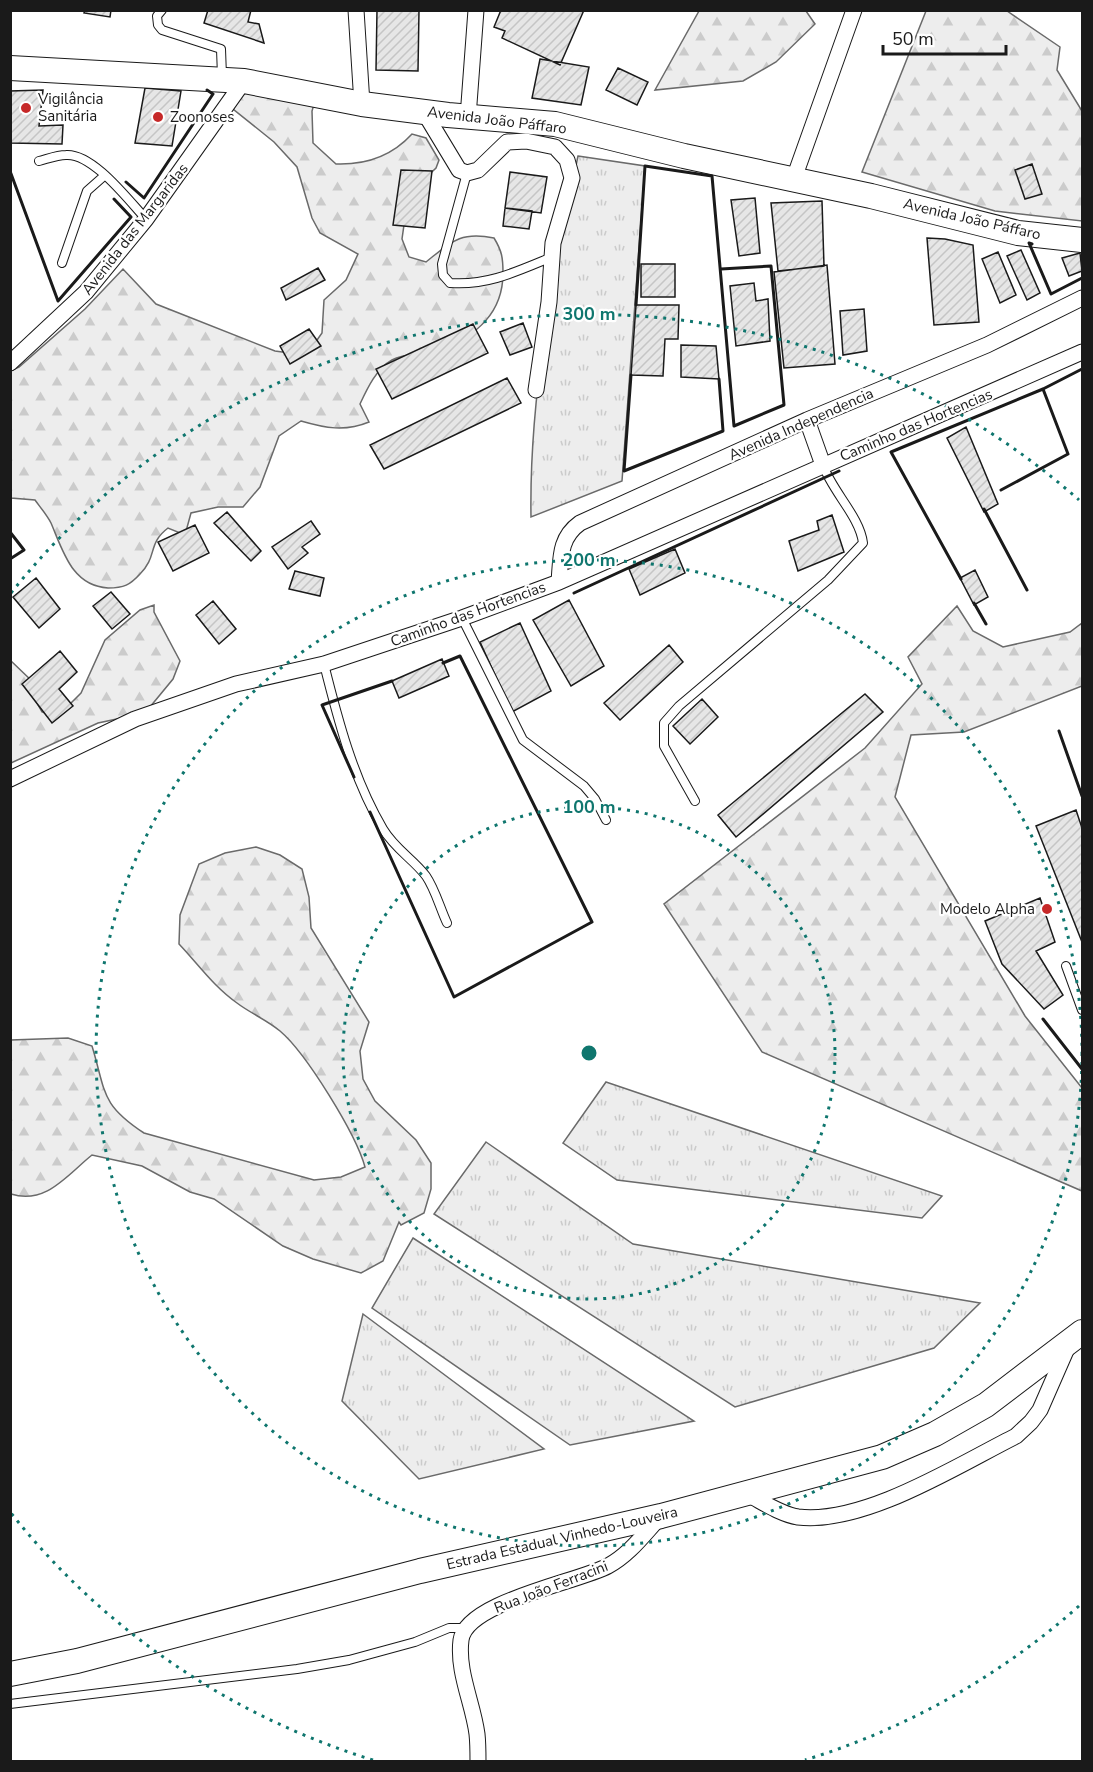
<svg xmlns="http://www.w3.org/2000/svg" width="1093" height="1772" font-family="'Nunito Sans',sans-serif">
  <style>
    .grass { fill: url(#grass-tufts); stroke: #6a6a6a; stroke-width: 1.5 }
    .forest { fill: url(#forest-firs); stroke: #6a6a6a; stroke-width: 1.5 }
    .building { fill: url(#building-hatch); stroke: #1a1a1a; stroke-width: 1.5 }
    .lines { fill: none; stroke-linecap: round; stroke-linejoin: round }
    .lane-casing { stroke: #1a1a1a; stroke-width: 10 }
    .street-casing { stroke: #1a1a1a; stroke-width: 17 }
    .primary-casing { stroke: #1a1a1a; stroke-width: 26 }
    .lane { stroke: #fff; stroke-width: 8 }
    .street { stroke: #fff; stroke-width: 15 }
    .primary { stroke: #fff; stroke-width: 24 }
    .wall { stroke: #1a1a1a; stroke-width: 3 }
    .ring { fill: none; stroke: #0f766e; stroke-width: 3; stroke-dasharray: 3 6 }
    .poi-dot { fill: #c62828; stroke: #fff; stroke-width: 2 }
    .labels { text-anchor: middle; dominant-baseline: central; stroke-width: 4.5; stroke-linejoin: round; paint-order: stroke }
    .poi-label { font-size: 15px; fill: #1a1a1a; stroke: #fff; text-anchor: start }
    .street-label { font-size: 15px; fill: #1a1a1a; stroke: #fff }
    .centre { fill: #0f766e; stroke: #fff; stroke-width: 3 }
    .ring-label { font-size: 18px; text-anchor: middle; font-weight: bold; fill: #0f766e; stroke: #fff; stroke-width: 4.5; stroke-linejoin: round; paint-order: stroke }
  </style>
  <defs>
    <pattern id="grass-tufts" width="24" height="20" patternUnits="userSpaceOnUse" patternTransform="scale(1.5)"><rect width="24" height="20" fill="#ededed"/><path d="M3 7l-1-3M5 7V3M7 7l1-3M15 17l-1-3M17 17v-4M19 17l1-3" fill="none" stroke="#cbcbcb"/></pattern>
    <pattern id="forest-firs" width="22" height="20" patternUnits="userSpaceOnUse" patternTransform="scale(1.5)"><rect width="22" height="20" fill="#ededed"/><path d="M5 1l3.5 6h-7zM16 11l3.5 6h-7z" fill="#cbcbcb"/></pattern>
    <pattern id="building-hatch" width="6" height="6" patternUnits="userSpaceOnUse" patternTransform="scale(1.5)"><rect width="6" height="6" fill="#e6e6e6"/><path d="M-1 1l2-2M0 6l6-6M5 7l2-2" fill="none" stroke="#c5c5c5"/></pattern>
  </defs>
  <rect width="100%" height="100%" fill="#fff"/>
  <path class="grass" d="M578 156 645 166 622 481 531 517C529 398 553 272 578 156Z
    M606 1082 942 1196 922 1218 617 1180 563 1143Z
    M486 1142 633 1244 980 1303 934 1348 735 1407 434 1214Z
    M413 1238 694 1421 570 1445 372 1308Z
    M363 1314 544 1449 419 1479 342 1401Z"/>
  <path class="forest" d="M699 11H806L815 24 776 62 743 81 655 90Z
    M926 11H1007L1060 47 1057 70 1082 111V221L995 211 862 172Z
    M269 88 317 94 312 111 313 143 336 164C366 165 391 157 412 134L426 138 439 160 436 168 417 186 406 211 402 239 409 257 426 262C451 242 460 231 494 238 502 251 503 258 503 273 503 313 477 335 441 350 426 356 406 352 392 360 376 369 367 389 360 404L369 422C345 432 325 428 301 421L279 436 260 487 243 507H218L191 513 185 535 168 528C147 544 158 556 140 574 130 585 124 588 108 588 72 586 63 551 51 523 47 515 40 507 35 500L11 498 10 371 19 367 85 309 123 269 156 304 275 351 297 354 310 350 322 333 324 300 346 280 358 254 320 233 312 218 297 167 274 142 233 109 243 94Z
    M154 605V612L180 661 173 679 145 713 98 723 11 763 10 660 34 683 32 694 42 712 57 717 81 693 105 640 140 610Z
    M957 606 973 631 1003 647 1070 632 1082 623V686L964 732 911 735 895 797 1025 1016 1082 1088V1191L762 1052 664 904 865 748 922 684 908 657Z
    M256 847 280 855 302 869 309 897 311 928 369 1022 360 1051 363 1079 375 1101 416 1140 431 1163V1189L424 1213 401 1225 399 1222 383 1261 361 1273 313 1259 283 1246 214 1199 190 1192 142 1166 92 1155C67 1175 46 1205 11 1194V1040L68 1038 92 1046C106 1092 100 1104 144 1133L314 1180 341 1177 365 1167C356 1134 306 1053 280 1031 267 1020 250 1013 237 1003 214 987 198 964 179 944L180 915 199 864 225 853Z"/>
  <path class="building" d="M85 10H111L110 17 84 13Z
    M208 10H251L248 22 259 24 264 43 204 23Z
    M377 10H419L418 71 376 70Z
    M501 10H584L560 65 502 38 505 31 494 27Z
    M540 59 589 67 581 105 532 98Z
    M618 68 648 82 637 105 606 90Z
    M145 88 181 91 172 146 135 143Z
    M43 90 39 126 63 125 62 144 10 143V91Z
    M1032 164 1042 194 1025 199 1015 170Z
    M401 170 432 171 425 228 393 225Z
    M510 172 547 177 541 213 505 208Z
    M755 198 760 253 739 256 731 200Z
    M822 201 824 266 778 271 771 203Z
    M505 208 532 211 529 229 503 226Z
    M927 238 945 239 973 245 979 322 934 325Z
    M1021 250 1040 293 1027 300 1007 256Z
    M998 252 1016 295 1000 303 982 259Z
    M1080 253 1082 271 1069 276 1062 258Z
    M641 264H675V297H641Z
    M827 265 835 364 784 368 774 272Z
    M318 268 325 280 286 300 281 288Z
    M754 283 756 301 768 299 770 341 736 346 730 286Z
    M636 305H679L678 339H665L663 376 631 375Z
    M864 309 867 351 843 355 840 311Z
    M523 323 532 347 510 355 500 332Z
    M473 324 488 353 392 399 376 369Z
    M309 329 321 346 290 364 280 346Z
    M681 345 716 346 719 379 681 377Z
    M507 378 521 403 384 469 370 445Z
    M966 427 998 504 984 512 947 438Z
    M227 512 261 551 251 561 214 523Z
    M832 515 844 552 798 571 789 541 819 530 817 521Z
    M311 521 320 534 302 547 308 553 288 569 272 547Z
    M195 525 209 553 173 571 158 542Z
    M675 549 685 573 640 595 629 569Z
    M975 570 988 597 974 605 960 578Z
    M295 571 324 578 320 596 289 589Z
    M36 578 60 609 39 628 13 597Z
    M111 592 130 614 112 629 93 606Z
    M569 600 604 666 571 686 533 620Z
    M213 601 236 629 219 644 196 615Z
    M520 623 551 691 512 712 480 642Z
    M669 645 683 662 620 720 604 703Z
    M60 651 77 672 59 689 73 706 52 723 22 684Z
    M442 659 449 676 399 698 392 681Z
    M865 694 883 712 736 837 718 815Z
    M702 699 718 717 690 744 673 726Z
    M1076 810 1082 828V942L1036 826Z
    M1040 898 1055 942 1036 951 1063 995 1044 1009 1002 964 985 921Z"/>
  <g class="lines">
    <defs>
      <path id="lane" d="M162 10 157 16 158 25 162 30 221 49 222 76
        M39 161C47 159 57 155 66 155 93 153 129 201 146 219
        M467 173 442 264 443 275 450 283C487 286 518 271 552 257
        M62 263 87 191 104 176
        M462 618 523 740 584 786 595 799 606 820
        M324 664C338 720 353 778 383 829 395 849 413 859 426 876 435 889 440 908 447 923
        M695 801 664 746V723L679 706 828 580 863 543C860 517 832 491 823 465
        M1066 966 1082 1010
        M10 1704 297 1669 349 1660 415 1642 449 1628H466"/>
      <path id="street" d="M356 10 362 104
        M424 112 459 170 467 173 478 170 507 142 526 141 555 147 567 160 572 178 553 243 549 302 536 390
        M468 117 476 10
        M793 181 854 10
        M10 363 86 292 146 219 244 81
        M807 420 823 465
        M559 582C561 558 559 538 580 523L807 420 987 345 1082 298
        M10 779 135 719 236 684 324 664 462 618 559 582 1082 352
        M747 1494C763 1502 780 1514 798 1517 864 1525 958 1465 1016 1436L1031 1422 1040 1410 1068 1346
        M478 1762C478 1753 478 1743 477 1734 473 1703 457 1672 461 1640 466 1602 578 1582 608 1566 630 1554 644 1534 661 1516"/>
      <path id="primary" d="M10 68 244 81 362 104 448 115 555 124 684 156 871 196 1018 233 1082 240
        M10 1674 77 1661 420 1571 661 1516 882 1457 935 1434 986 1405 1082 1332"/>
    </defs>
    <use href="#lane" class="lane-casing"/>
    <use href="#street" class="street-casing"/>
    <use href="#primary" class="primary-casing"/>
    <use href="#lane" class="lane"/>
    <use href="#street" class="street"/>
    <use href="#primary" class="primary"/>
    <path class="wall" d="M10 171 58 301 131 217 114 199
      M126 182 144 198 213 94 207 90
      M1032 244 1029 243 1051 294 1082 278
      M636 305 645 166 712 176 734 426 784 405 771 266 721 269
      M631 375 624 471 723 431 719 379
      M1001 490 1068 454 1043 389
      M984 509 1027 590
      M10 532 24 550 10 559
      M961 579 891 452 1043 389 1082 369
      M574 593 839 471
      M974 603 986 624
      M1059 731 1082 796
      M354 777 322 705 392 681
      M370 812 454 997 592 922 460 656 443 663
      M1043 1019 1082 1069"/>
  </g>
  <g class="ring">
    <circle cx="589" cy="1053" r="246"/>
    <circle cx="589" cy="1053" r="493"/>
    <path d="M1079 1606A739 739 0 0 1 805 1760M373 1760A739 739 0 0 1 11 1513M11 593A739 739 0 0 1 1079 500"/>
  </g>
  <g class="poi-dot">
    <circle cx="26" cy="108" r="6"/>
    <circle cx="158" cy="117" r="6"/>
    <circle cx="1047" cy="909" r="6"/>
  </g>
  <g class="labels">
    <g class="poi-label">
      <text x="38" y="99">Vigilância<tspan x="38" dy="17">Sanitária</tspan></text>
      <text x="170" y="117">Zoonoses</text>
      <text x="1035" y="909" text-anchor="end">Modelo Alpha</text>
    </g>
    <g class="street-label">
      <text transform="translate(497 120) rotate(7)">Avenida João Páffaro</text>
      <text transform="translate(972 219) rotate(13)">Avenida João Páffaro</text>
      <text transform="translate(135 229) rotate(-52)">Avenida das Margaridas</text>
      <text transform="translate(801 424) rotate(-24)">Avenida Independencia</text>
      <text transform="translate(916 425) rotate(-23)">Caminho das Hortencias</text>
      <text transform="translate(468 614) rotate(-20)">Caminho das Hortencias</text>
      <text transform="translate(562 1538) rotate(-13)">Estrada Estadual Vinhedo-Louveira</text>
      <text transform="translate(551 1587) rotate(-21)">Rua João Ferracini</text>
    </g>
  </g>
  <circle cx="589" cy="1053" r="9" class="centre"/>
  <g class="ring-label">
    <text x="589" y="320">300 m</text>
    <text x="589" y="566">200 m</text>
    <text x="589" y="813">100 m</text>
  </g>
  <rect width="1093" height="1772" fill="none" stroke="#1a1a1a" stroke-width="24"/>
  <path d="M883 45v9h123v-9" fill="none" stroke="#1a1a1a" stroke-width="3"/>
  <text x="892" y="45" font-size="18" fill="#1a1a1a" stroke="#ffffff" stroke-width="4.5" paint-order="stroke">50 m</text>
</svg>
